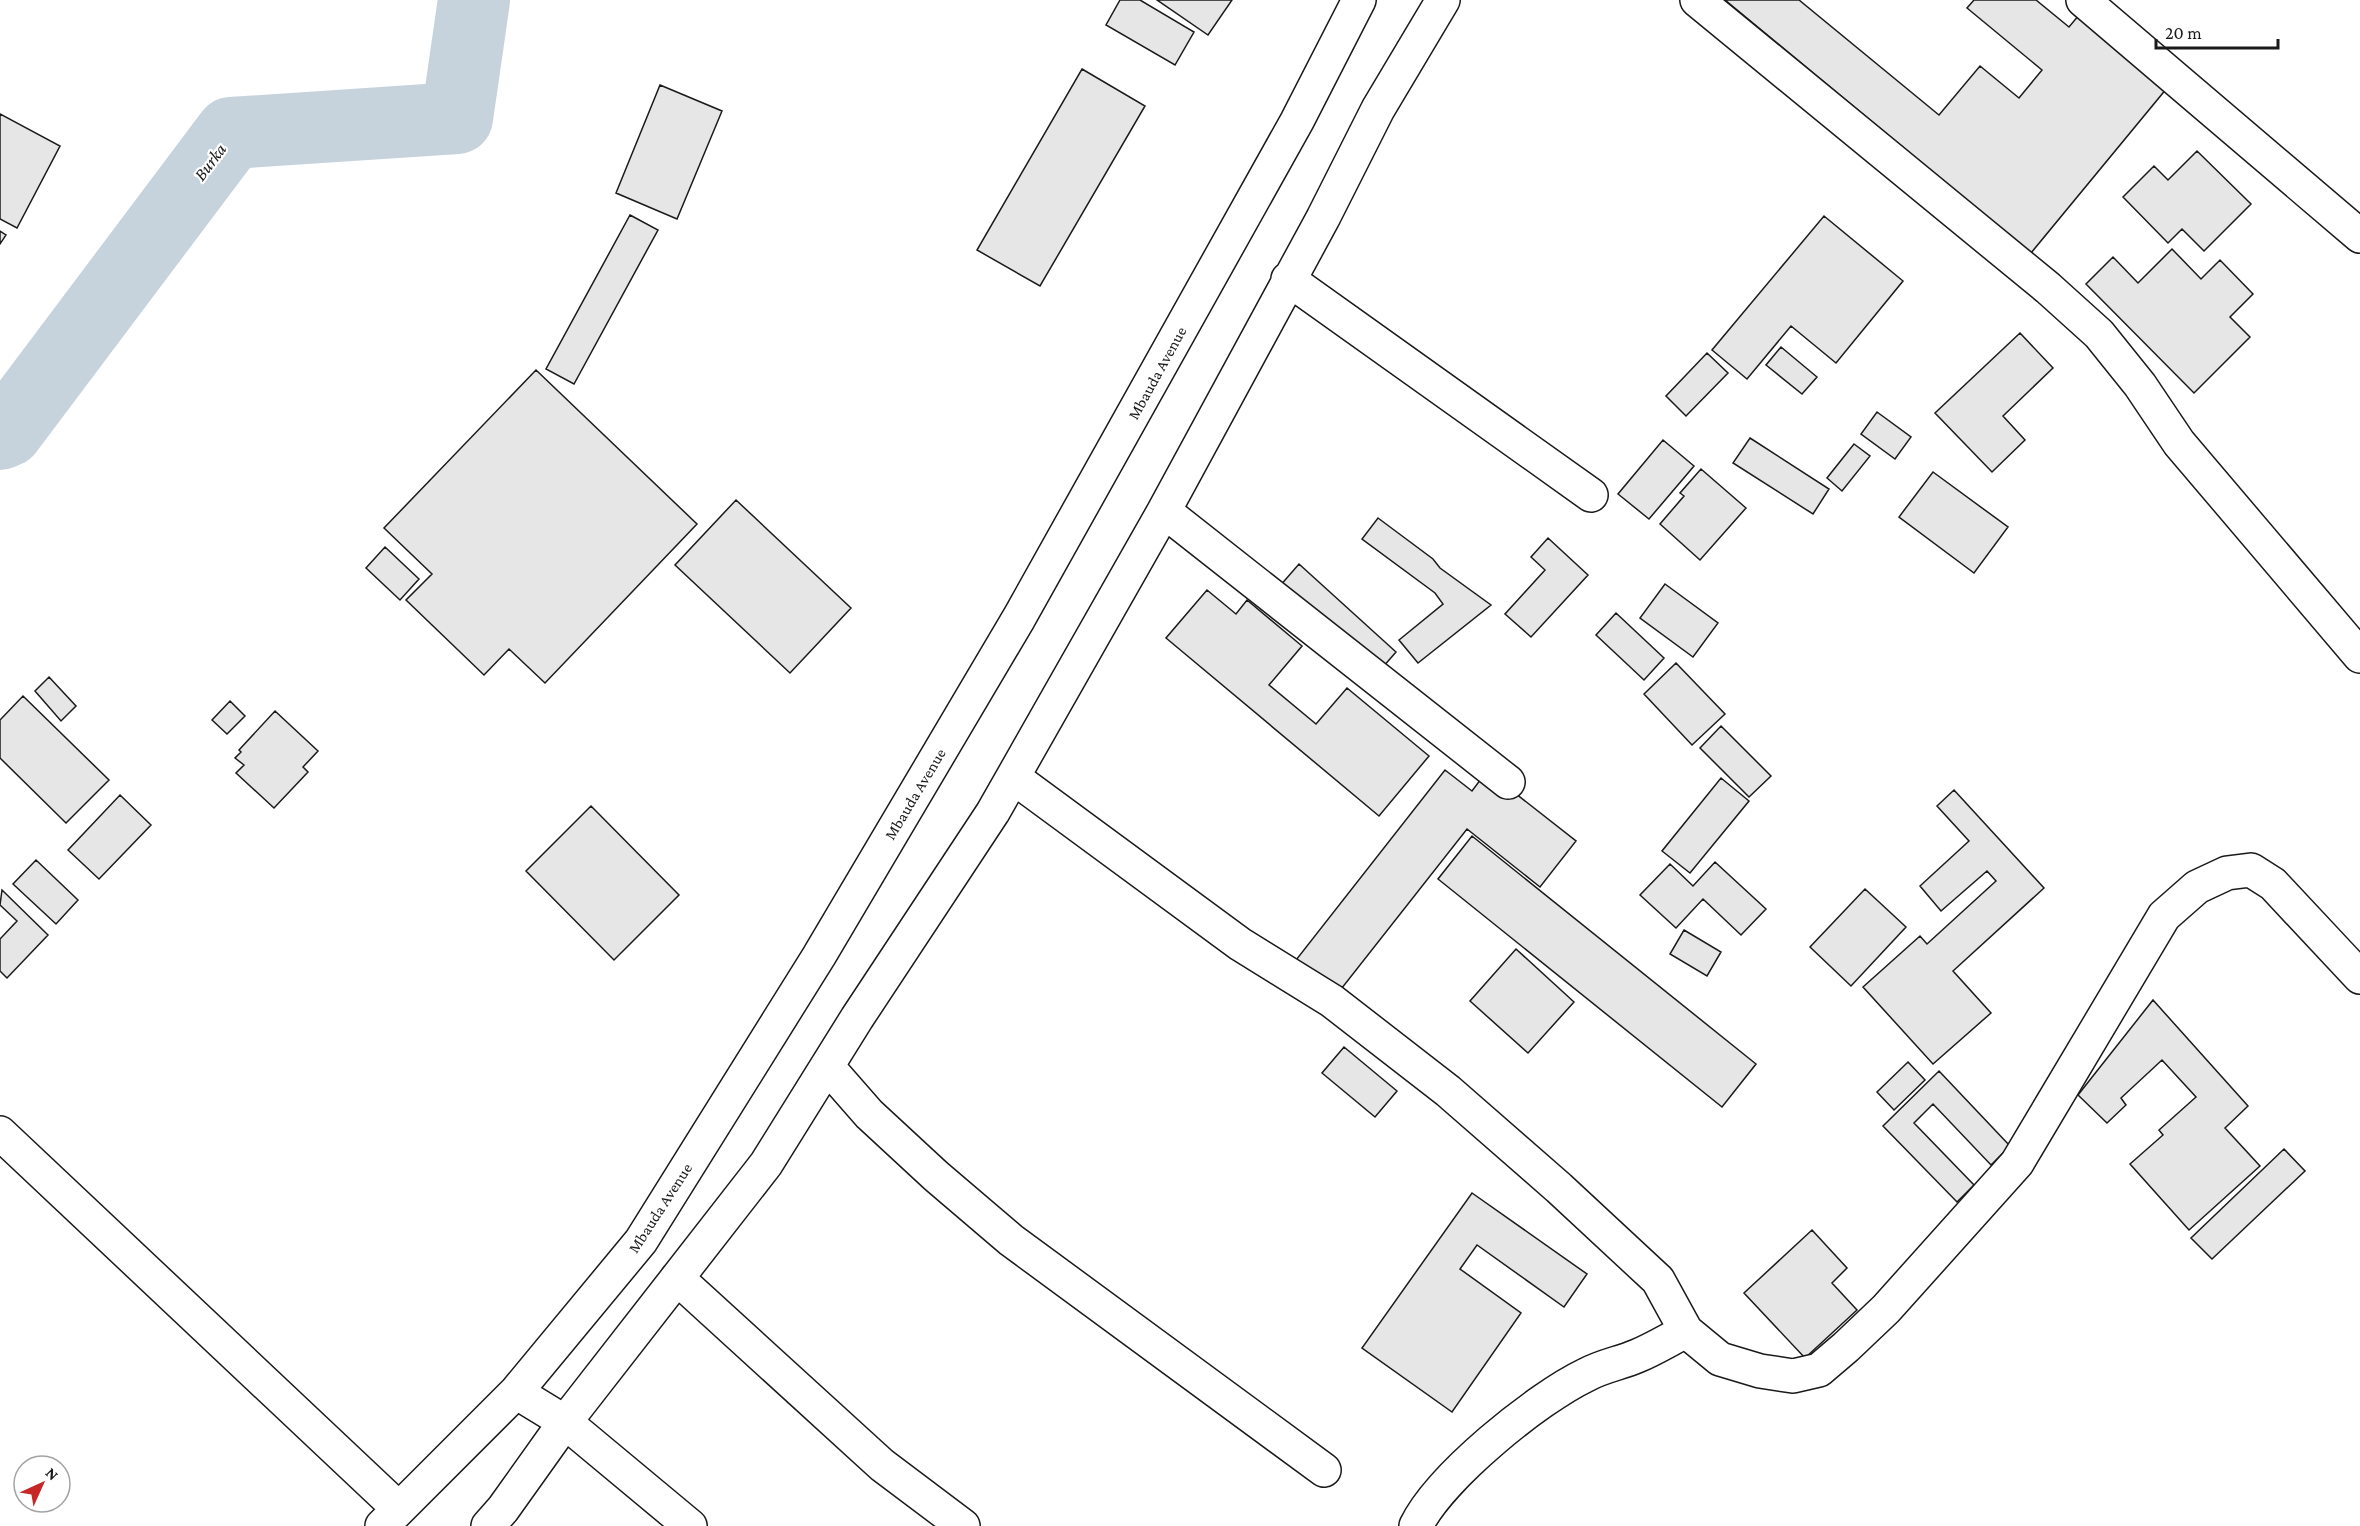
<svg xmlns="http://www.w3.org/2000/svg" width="2360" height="1526" font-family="'Crimson Pro',serif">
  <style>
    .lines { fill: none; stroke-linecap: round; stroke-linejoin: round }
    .river { stroke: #c6d2dc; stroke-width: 72 }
    .building { fill: #e6e6e6; stroke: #1a1a1a; stroke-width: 1.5 }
    .minor-casing { stroke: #1a1a1a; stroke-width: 36 }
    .minor { stroke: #fff; stroke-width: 33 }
    .labels { text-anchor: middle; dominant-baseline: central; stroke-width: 4.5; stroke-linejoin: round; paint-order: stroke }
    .street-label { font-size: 16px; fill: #1a1a1a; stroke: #fff }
    .water-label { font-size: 18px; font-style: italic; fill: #1a1a1a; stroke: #fff }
  </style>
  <rect width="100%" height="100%" fill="#fff"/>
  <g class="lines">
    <path class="river" d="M0 434 7 431 231 133 457 118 474 0"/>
  </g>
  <path class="building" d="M1120 0H1140L1194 32 1175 65 1106 25Z
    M1157 0H1232L1208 35Z
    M1725 0H1799L1939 115 1980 66 2019 98 2042 70 1967 8 1974 0H2036L2069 27 2079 15 2167 88 2031 253Z
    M1082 69 1145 106 1040 286 977 250Z
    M660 85 722 111 677 219 616 193Z
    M0 114 60 146 17 228 0 219Z
    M2197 151 2251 204 2204 251 2182 229 2168 243 2123 197 2154 166 2168 180Z
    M630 215 658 230 574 384 546 369Z
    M1824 216 1903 281 1836 363 1791 326 1747 379 1712 350Z
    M0 231 6 235 0 244Z
    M2172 249 2201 279 2220 260 2253 294 2230 317 2250 337 2194 393 2086 284 2113 257 2138 283Z
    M2020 333 2053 368 2003 416 2025 440 1992 472 1935 413Z
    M1781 347 1817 377 1802 394 1766 365Z
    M1707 353 1728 373 1686 416 1666 396Z
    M536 370 697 524 545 683 509 649 484 675 406 600 432 574 384 528Z
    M1877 412 1911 437 1895 459 1861 434Z
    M1750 438 1829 489 1813 514 1733 463Z
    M1663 440 1694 466 1649 519 1618 494Z
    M1854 444 1870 456 1842 491 1827 478Z
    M1701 469 1746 508 1700 560 1660 524 1684 496 1680 493Z
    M1933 472 2008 527 1974 573 1899 517Z
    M736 500 851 608 790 673 675 565Z
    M1378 518 1433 559 1440 568 1491 605 1418 663 1399 640 1443 604 1435 593 1362 539Z
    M1548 538 1588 575 1531 637 1505 614 1545 570 1531 557Z
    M385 547 419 579 400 600 366 568Z
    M1299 564 1396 652 1376 675 1279 587Z
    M1665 584 1718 623 1693 657 1640 618Z
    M1207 590 1236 614 1247 600 1302 646 1269 685 1316 724 1347 688 1429 756 1379 816 1166 638Z
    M1616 613 1664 658 1644 680 1596 635Z
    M1676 663 1725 714 1692 745 1644 694Z
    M49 677 76 706 61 721 35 691Z
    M23 696 109 780 66 823 0 758V720Z
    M230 701 245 716 227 734 212 720Z
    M275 711 318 751 303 767 308 772 274 808 236 773 244 765 235 758 241 752 239 750Z
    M1721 726 1771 776 1749 797 1700 748Z
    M1445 770 1472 791 1487 771 1576 841 1540 887 1467 829 1338 993 1296 960Z
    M1721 778 1749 801 1690 873 1662 851Z
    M1954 790 2044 888 1953 971 1991 1013 1933 1064 1863 987 1920 936 1927 944 1996 881 1987 871 1941 911 1920 886 1969 841 1937 806Z
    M120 795 151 825 99 879 68 850Z
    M591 806 679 895 614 960 526 871Z
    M1472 836 1756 1064 1722 1107 1438 879Z
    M36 860 78 900 56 924 13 884Z
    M1715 862 1766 909 1741 935 1703 899 1676 928 1640 895 1670 864 1693 886Z
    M1865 889 1906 927 1851 986 1810 947Z
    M2 890 48 935 7 978 0 971V939L17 921 0 905Z
    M1684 930 1721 952 1707 976 1670 954Z
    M1516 949 1574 1002 1528 1053 1470 1001Z
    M2153 1000 2248 1106 2225 1128 2260 1166 2189 1230 2130 1164 2163 1135 2159 1130 2196 1097 2162 1060 2121 1098 2126 1105 2107 1123 2078 1095Z
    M1344 1047 1397 1091 1375 1117 1322 1073Z
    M1908 1062 1925 1080 1894 1110 1877 1092Z
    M1939 1071 2010 1146 1991 1165 1933 1104 1914 1123 1974 1185 1957 1202 1883 1126Z
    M2284 1149 2305 1171 2212 1259 2191 1238Z
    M1472 1193 1587 1274 1564 1307 1477 1245 1460 1269 1521 1313 1452 1412 1362 1348Z
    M1812 1230 1847 1268 1832 1283 1857 1310 1805 1358 1744 1293Z"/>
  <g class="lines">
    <defs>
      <path id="minor" d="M1697 0 2048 288 2099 334 2140 385 2179 443 2360 656
        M2083 0 2360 236
        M1288 279 1591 495
        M1164 511 1508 782
        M1013 777 1240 944 1332 1001 1448 1091 1559 1188 1658 1280 1686 1331 1720 1359 1760 1371 1793 1376 1819 1370 1846 1347 1886 1309 2017 1163 2164 916 2197 887 2227 873 2251 870 2273 884 2360 977
        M827 1066 869 1114 936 1176 1011 1240 1324 1470
        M0 1133 399 1509
        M677 1278 882 1465 963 1526
        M516 1392 565 1422 690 1526
        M382 1526 516 1392 641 1241 819 956 1019 618 1297 121 1359 0
        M488 1526 503 1509 565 1422 766 1164 857 1018 993 812 1164 511 1323 218 1378 109 1443 0
        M1416 1526C1440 1477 1536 1399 1586 1375 1602 1366 1621 1363 1637 1356 1654 1349 1670 1339 1686 1331"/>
    </defs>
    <use href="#minor" class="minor-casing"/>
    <use href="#minor" class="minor"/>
  </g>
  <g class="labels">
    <g class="street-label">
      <text transform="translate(1157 373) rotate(-61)">Mbauda Avenue</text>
      <text transform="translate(915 794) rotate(-59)">Mbauda Avenue</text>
      <text transform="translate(660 1208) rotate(-57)">Mbauda Avenue</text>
    </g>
    <g class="water-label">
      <text transform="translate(210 162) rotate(-53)">Burka</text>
    </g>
  </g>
  <g transform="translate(42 1484) rotate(45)"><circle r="28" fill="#ffffff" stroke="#a3a3a3" stroke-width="1.5"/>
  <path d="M0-4.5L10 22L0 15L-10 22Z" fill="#c62828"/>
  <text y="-9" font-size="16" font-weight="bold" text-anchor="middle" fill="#1a1a1a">N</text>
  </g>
  <path d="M2156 39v9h122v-9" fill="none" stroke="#1a1a1a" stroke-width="3"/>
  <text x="2165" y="39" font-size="18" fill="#1a1a1a" stroke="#ffffff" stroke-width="4.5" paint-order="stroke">20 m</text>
</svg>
